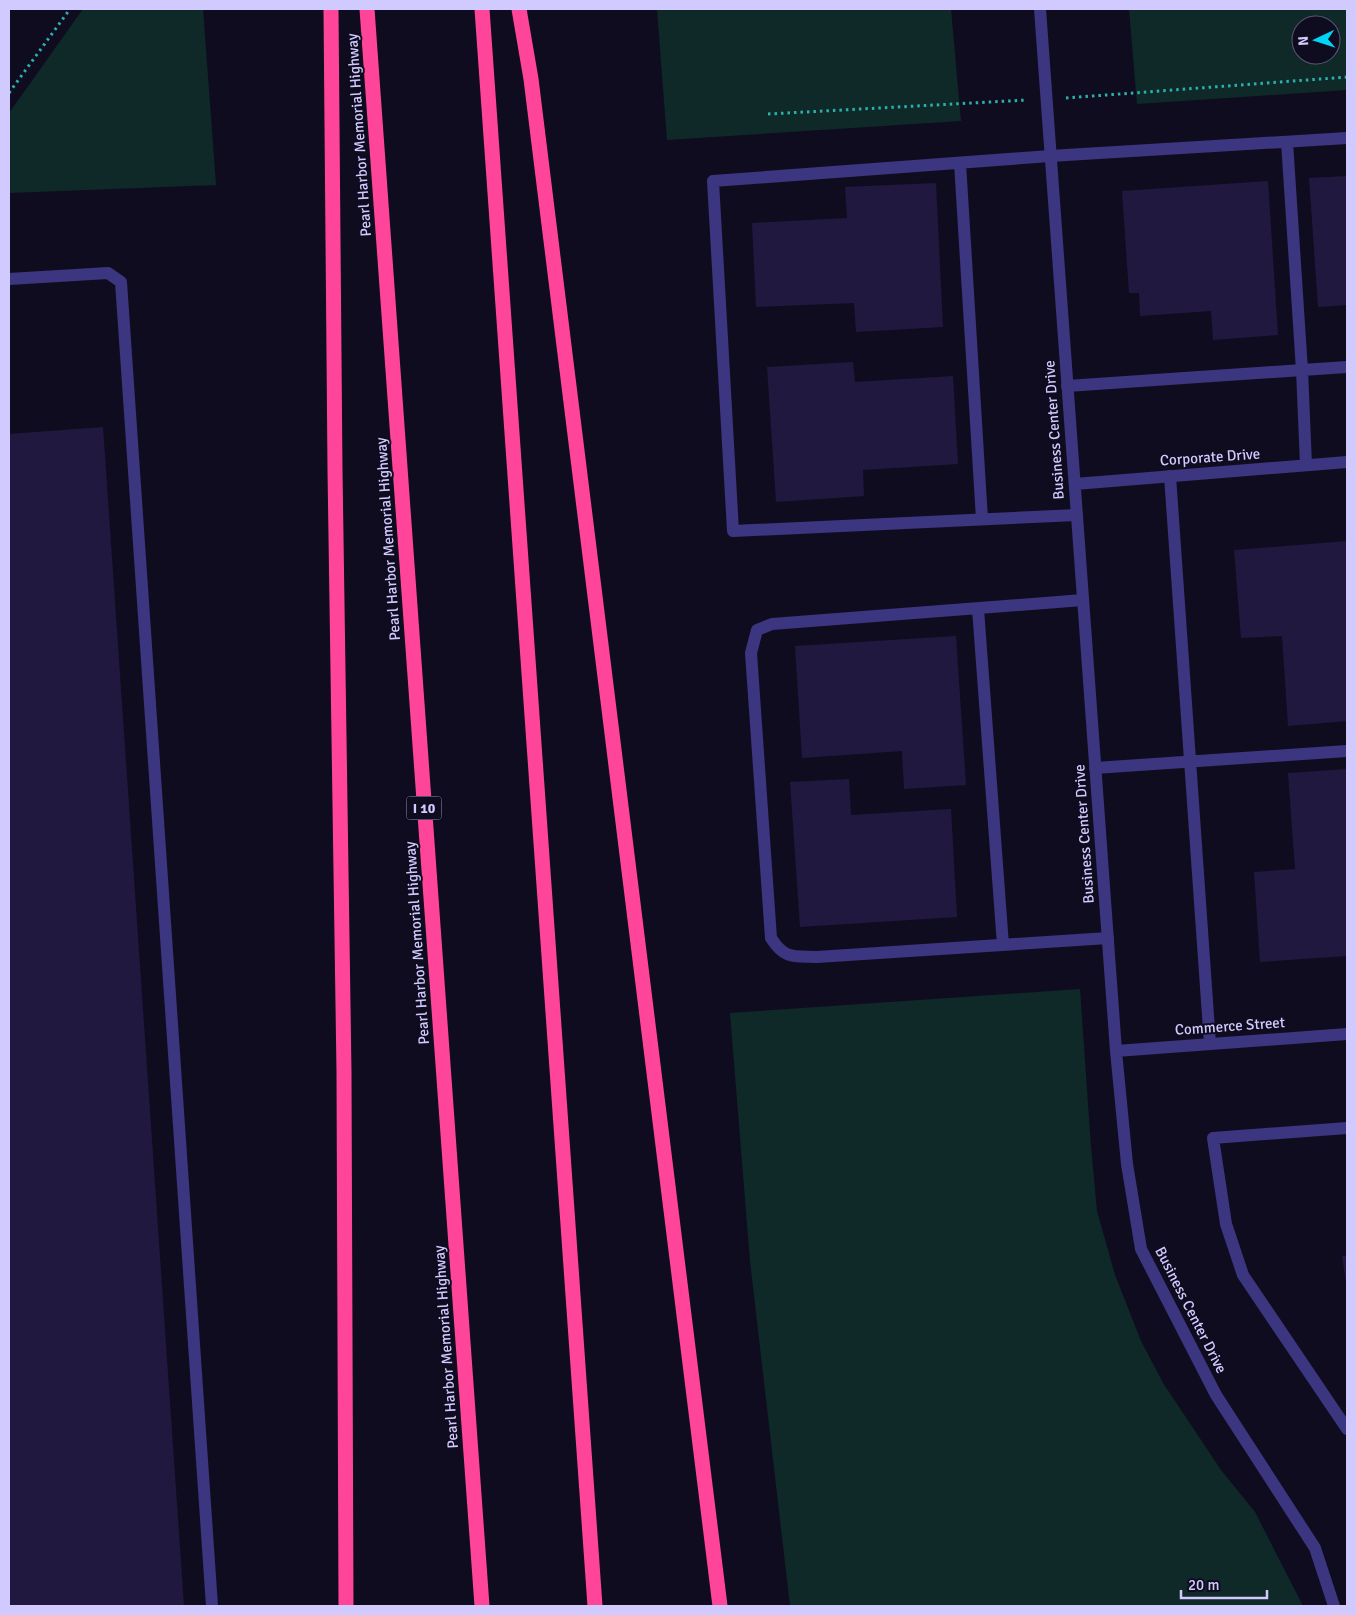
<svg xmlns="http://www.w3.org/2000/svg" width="1356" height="1615" font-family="Signika,sans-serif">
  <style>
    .green { fill: #0f2929; fill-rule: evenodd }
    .building { fill: #211840 }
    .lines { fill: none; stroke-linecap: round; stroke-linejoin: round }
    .path { stroke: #2bb1ad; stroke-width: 3; stroke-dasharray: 2.5 4; stroke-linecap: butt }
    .lane { stroke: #3b367f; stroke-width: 12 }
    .street { stroke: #3b367f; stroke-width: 12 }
    .highway { stroke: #ff4599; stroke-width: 15 }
    .labels { text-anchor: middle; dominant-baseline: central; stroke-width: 4; stroke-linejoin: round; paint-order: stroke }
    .shield { fill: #100c1f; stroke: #9791bc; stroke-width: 1 }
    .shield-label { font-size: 14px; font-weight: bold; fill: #d1caff }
    .street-label { font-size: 15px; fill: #d1caff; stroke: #100c1f }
  </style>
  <rect width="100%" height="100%" fill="#100c1f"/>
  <path class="green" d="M83 9H203L216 185 9 193V113Z
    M657 9H951L961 121 667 140Z
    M1129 9H1347V90L1137 104ZM1301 25H1331V55H1301Z
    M1080 989 1091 1147 1097 1211 1115 1275 1141 1341 1163 1383 1221 1470 1255 1512 1303 1606H790L750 1261 730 1013Z"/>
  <path class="building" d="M1347 176V305L1318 307 1309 178Z
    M1268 181 1278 335 1213 340 1211 311 1140 316 1139 293H1129L1122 191Z
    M936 183 943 327 856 332 854 303 756 307 752 223 847 218 845 187Z
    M853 362 855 382 953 376 958 464 863 470 864 496 776 502 767 367Z
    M103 427 184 1606H9V434Z
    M1347 541V721L1288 726 1282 636 1241 638 1234 550Z
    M956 636 966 785 904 789 902 751 802 758 795 646Z
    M1347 769V956L1260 962 1254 872 1295 869 1288 773Z
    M849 779 851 815 951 809 957 917 800 927 790 782Z
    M1342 1256H1347V1282H1346Z"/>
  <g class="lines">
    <path class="path" d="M9 93 70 9
      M1066 98 1347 77
      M768 114 1027 100"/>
    <path class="lane" d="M1287 142 1302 370 1347 367
      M960 163 982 519
      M9 279 108 273 121 282 212 1606
      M1067 386 1302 370 1306 465
      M1170 476 1210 1044
      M1077 515 733 531 713 181 1050 156 1347 138
      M1083 600 772 624 757 630 751 653 771 938C785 960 794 956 817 957L1108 938
      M978 609 1003 945
      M1095 768 1347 751
      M1347 1128 1213 1138 1226 1224 1243 1275 1347 1429"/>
    <path class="street" d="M1040 9 1116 1051 1127 1164 1141 1249 1216 1395 1315 1548 1334 1606
      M1075 484 1347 462
      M1116 1051 1347 1034"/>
    <path class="highway" d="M331 9 335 470 344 1072 346 1606
      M367 9 482 1606
      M482 9 595 1606
      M519 9 531 79 720 1606"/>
  </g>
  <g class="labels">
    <rect class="shield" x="406.5" y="796.5" width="35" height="23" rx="4"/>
    <g class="shield-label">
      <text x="424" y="808">I 10</text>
    </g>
    <g class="street-label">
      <text transform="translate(359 135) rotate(-94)">Pearl Harbor Memorial Highway</text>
      <text transform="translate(1054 430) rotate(-94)">Business Center Drive</text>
      <text transform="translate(1210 457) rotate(-4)">Corporate Drive</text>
      <text transform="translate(388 539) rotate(-94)">Pearl Harbor Memorial Highway</text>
      <text transform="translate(1084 834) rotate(-94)">Business Center Drive</text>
      <text transform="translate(417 943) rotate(-94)">Pearl Harbor Memorial Highway</text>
      <text transform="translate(1230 1026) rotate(-4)">Commerce Street</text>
      <text transform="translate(1191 1310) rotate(63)">Business Center Drive</text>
      <text transform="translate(446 1347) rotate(-94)">Pearl Harbor Memorial Highway</text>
    </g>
  </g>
  <rect width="1356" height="1615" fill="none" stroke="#d1caff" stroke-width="20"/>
  <g transform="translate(1316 40) rotate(266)"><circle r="24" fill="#100c1f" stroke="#5d5879"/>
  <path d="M0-4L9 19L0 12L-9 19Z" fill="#00d5f5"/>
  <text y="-8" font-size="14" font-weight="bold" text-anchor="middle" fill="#d1caff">N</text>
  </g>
  <path d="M1181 1590v8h86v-8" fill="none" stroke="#d1caff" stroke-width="2.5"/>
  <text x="1188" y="1590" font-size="15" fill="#d1caff" stroke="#100c1f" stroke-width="4" paint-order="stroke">20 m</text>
</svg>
